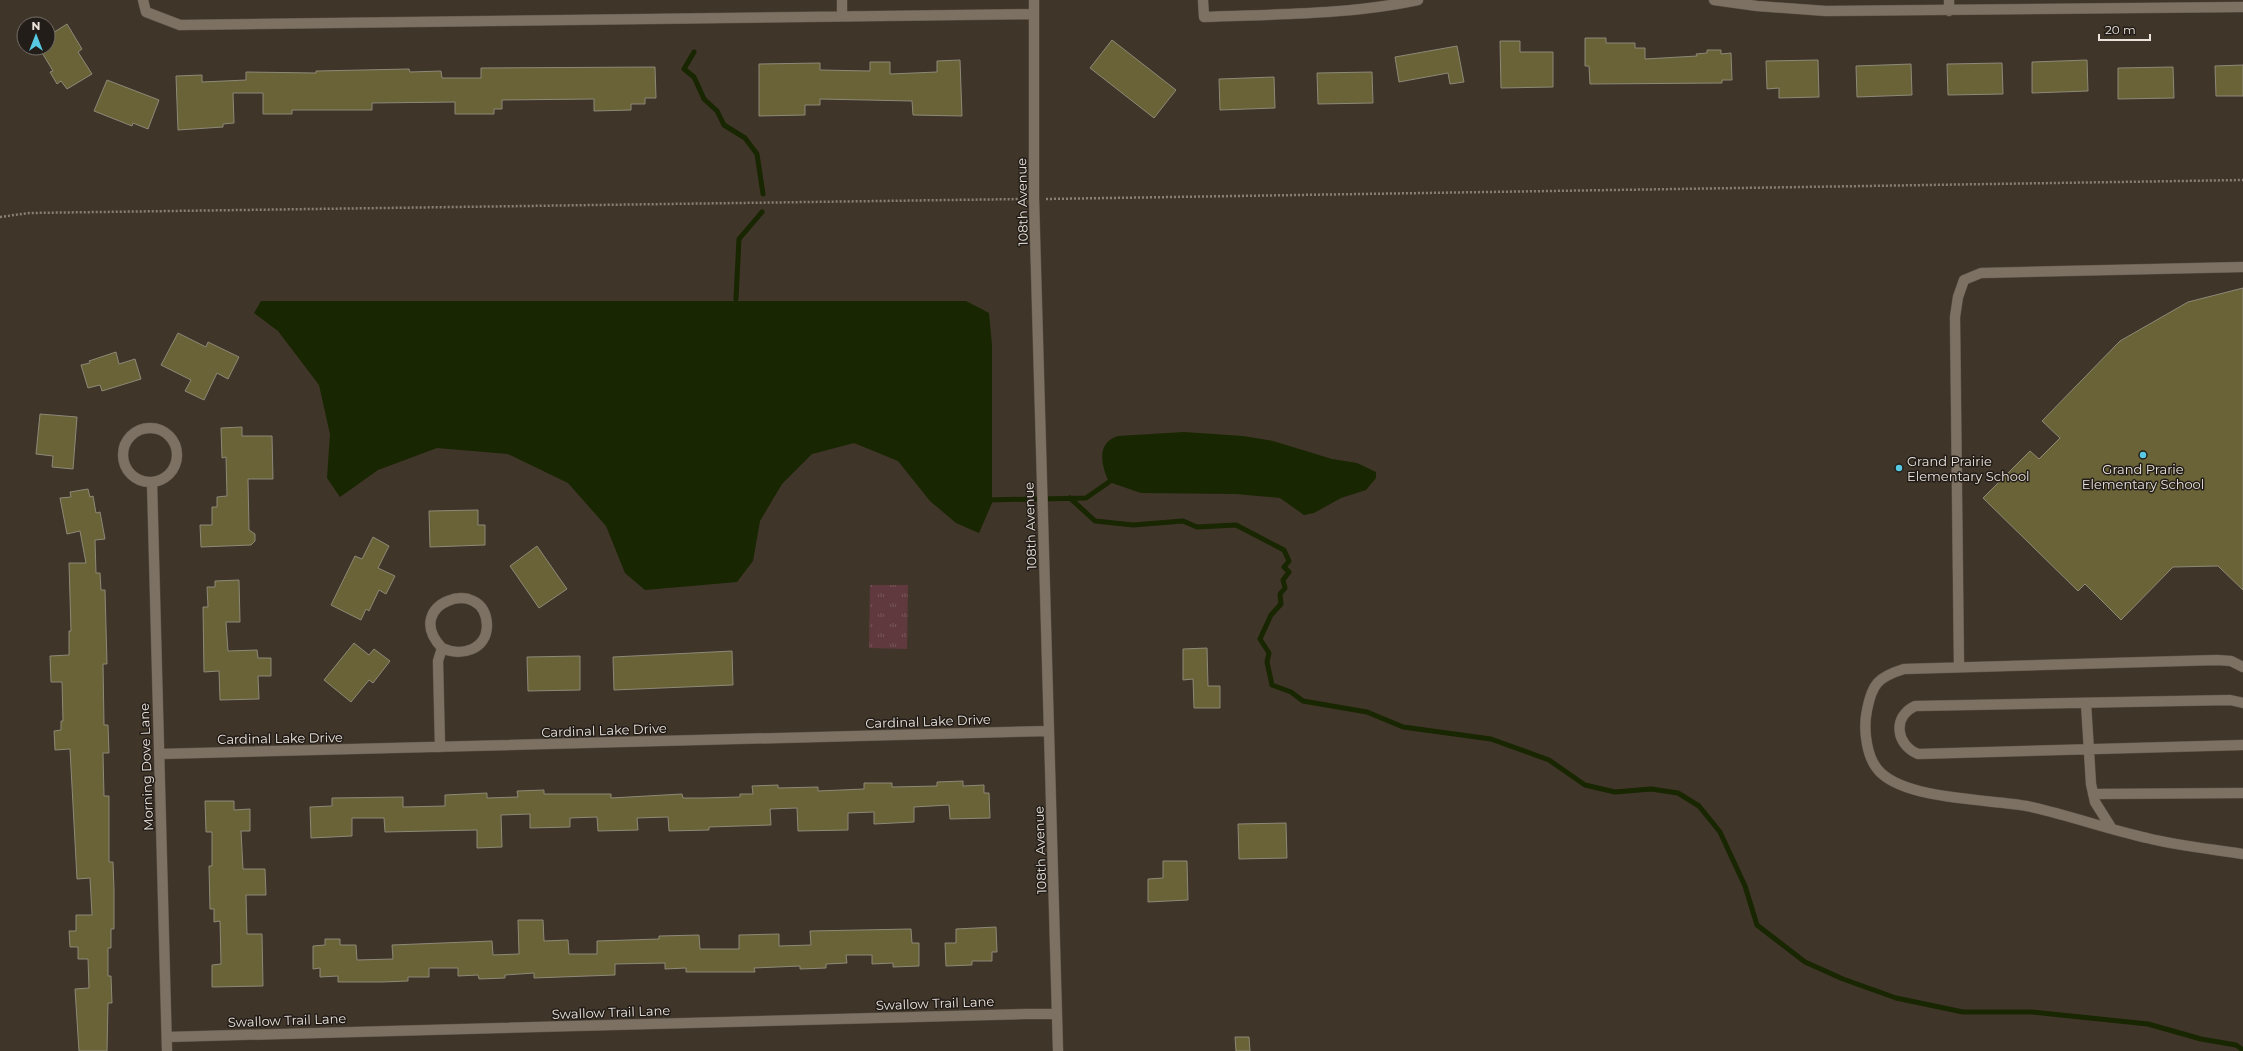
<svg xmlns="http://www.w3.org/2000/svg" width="2243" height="1051" font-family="Montserrat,sans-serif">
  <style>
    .park { fill: url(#park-tufts) }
    .water { fill: #182601 }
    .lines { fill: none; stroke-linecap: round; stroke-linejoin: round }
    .stream { stroke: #182601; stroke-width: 5 }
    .building { fill: #6b6338; stroke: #8c8977 }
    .minor-casing { stroke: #5d544a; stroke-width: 11 }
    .path { stroke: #898075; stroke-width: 2.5; stroke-dasharray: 2 2; stroke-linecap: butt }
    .minor { stroke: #7d7163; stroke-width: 10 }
    .poi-dot { fill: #58c9e3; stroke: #221d18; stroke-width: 1.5 }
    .labels { text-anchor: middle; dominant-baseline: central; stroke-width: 3; stroke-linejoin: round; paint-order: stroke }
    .street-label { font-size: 13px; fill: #ebe4dc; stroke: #221d18 }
    .poi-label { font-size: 13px; fill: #ebe4dc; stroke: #221d18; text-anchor: start }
  </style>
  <defs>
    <pattern id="park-tufts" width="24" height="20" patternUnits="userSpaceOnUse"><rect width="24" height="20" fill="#5f393e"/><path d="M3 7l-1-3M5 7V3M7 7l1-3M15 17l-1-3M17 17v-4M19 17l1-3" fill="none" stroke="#765659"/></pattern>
  </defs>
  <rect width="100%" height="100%" fill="#403529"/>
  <path class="park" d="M870 585H908L907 649 869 648Z"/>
  <path class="water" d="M261 301H966L989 313 992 345V503L979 533 956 523 930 501 898 461 854 443 812 454 782 484 760 521 753 561 737 582 645 590 625 573 606 526 568 483 508 454 437 448 378 470 340 497 327 478 330 434 319 385 278 331 254 313Z
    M1184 432 1243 436 1273 441 1332 459 1357 463 1376 472V478L1366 490 1341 498 1314 513 1304 515 1280 498 1236 494 1141 493 1109 482C1101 465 1096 443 1118 436Z"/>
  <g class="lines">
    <path class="stream" d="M694 52 684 69 694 77 704 99 717 111 724 125 745 138 757 154 763 194
      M736 299 739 239 762 212
      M1070 498 1095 521 1133 525 1183 521 1197 527 1236 525 1284 550 1289 561 1284 567 1289 572 1283 580 1285 588 1280 594 1281 604 1271 615 1260 639 1269 653 1267 662 1272 685 1291 692 1303 701 1367 712 1403 727 1491 739 1549 760 1585 785 1615 792 1651 789 1678 793 1699 806 1720 832 1745 886 1757 925 1805 962 1843 979 1896 998 1963 1012H2032L2148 1024 2201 1039 2236 1045 2243 1050
      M987 500 1086 498 1109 482"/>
  </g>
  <path class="building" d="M67 24 82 49 78 52 92 74 67 89 61 81 57 84 50 72 53 71 41 51 48 48V36Z
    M1585 38H1606V43H1635V48H1645V59L1697 56 1696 54 1707 53V50H1721V54L1731 53 1732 80H1722V83L1590 84 1589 66H1585Z
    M1112 40 1176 90 1154 118 1090 68Z
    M1500 41H1520V52H1553V87L1501 88Z
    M1457 46 1464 82 1450 84 1448 73 1399 82 1395 57Z
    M960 60 962 116 913 115 912 101 820 99V105H805V115L759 116V64L820 63V70L870 71V62H890V74L937 72V61Z
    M1818 60 1819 97 1779 98V88L1767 89 1766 61Z
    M2087 60 2088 91 2032 93V62Z
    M2002 63 2003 94 1948 95 1947 64Z
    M1911 64 1912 95 1857 97 1856 66Z
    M2243 65V96H2216L2215 66Z
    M655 67 656 98H645V104H631V110L594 111V99L502 100V109H494V114H455V102L372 103V110H292V114H263V93H233L234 123 223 124V127L178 130 176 76 202 75V82L246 80V72L316 73V71L409 69 410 72 441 71 442 78H481V68Z
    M2173 67 2174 98 2118 99V68Z
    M1372 72 1373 103 1318 104 1317 73Z
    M1274 77 1275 108 1220 110 1219 79Z
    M107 80 159 100 148 129 133 123 132 126 94 111Z
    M2243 288V590L2218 566 2173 567 2121 620 2085 584 2078 591 1983 498 2030 451 2039 459 2060 438 2042 421 2120 341 2188 302Z
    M178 333 206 347 208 342 239 357 228 379 217 373 204 400 185 391 191 380 161 365Z
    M116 352 119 364 135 359 141 379 102 391 100 385 88 388 81 365 90 363 89 361Z
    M40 414 77 417 73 469 52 467 53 456 36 454Z
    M242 427V436H272L273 479H248L249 530 255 534V541L251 545 201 547 200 525H212V507H217V497L227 496 226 457 222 458 221 428Z
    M88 489 90 497 93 496 96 513 100 512 105 539 95 540 96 573H100L101 590H105L107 664H103L104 725H108L109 753H103L104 796H109V862H113L114 889V929H111V948H108V976H111L112 1003H108L107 1051H79L75 989 89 988 88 959H78V947H70L69 931H76V915H92L90 878 77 879 70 749 55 750 54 731 61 730V721H63L62 682H51L50 656 69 655V631H71L69 563H86L80 531 67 534 60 498 71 497 70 492Z
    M478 510V525H485V545L430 547 429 511Z
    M373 537 389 546 378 568 395 576 386 594 379 590 369 611 366 609 361 620 331 605 355 556 362 559Z
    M537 546 567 589 539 608 510 566Z
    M239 580 240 622H226L228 651 257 650 258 658H271V676H258L259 699 220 700 219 671 204 672 203 607H208L207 587H215V581Z
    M354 643 369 655 374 649 390 661 373 683 369 680 351 702 324 680Z
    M1207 648 1208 686H1220V708H1194L1193 679 1183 680V649Z
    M732 651 733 685 614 690 613 657Z
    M580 656V690L528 691 527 657Z
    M963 781V786L984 785V793H989L990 818 950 819 949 805 914 807V822L874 824V812L848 813V830L798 831 797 808 770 809 771 825 709 827V830L669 831 668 817 637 818 638 830 598 831 597 817 570 818V827L530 828V814L501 815 502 847 477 848V830L385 832 384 818H352V836L311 838 310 807 332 806V798L403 797V807L445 806V795L487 793V798L518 797 517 791 544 790V794H611V798L682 794 683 798H703L740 797V794H753L752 786 778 785V788L818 787V791L864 789V783H892V787L937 786V782Z
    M205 801H234V810L250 809V831H241L243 869H265L266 895H246L247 934H262L263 986 212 987V965L221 964 220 921 214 922V909H210L209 866H212V832H206Z
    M1286 823 1287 858 1239 859 1238 824Z
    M1163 861H1187L1188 900 1148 902V879L1163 878Z
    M518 920H543L544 941 568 940 569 954H597V941L659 939V936L699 935 700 949H739V935L779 934V946L811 945 810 931 911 929 912 943H919V966L893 967V963L872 964V955H846L847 963 826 964V968L800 969V966L754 968 755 972H686V968L665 969V963L615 964V975L534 978V973L505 975V978L479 979 478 975 458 976V968H429V977H408V981L382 982H338V976L320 977V968L313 969V946L325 945V939H340V945H356L357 960 393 959 392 945 492 941 493 955 519 954Z
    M996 927 997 952H992V961H972V965L946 966 945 943H956V929Z
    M1235 1037H1249L1250 1051H1236Z"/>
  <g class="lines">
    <defs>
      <path id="minor" d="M143 0 146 12 180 25 1034 14
        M842 0V16
        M1034 0V199L1058 1051
        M1203 0 1204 17C1275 14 1348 15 1418 0
        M1714 0 1757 6 1826 11 2243 7
        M1949 11V0
        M123 455a27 27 0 1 1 54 0a27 27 0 1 1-54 0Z
        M152 482 167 1051
        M1959 667 1955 317 1958 297 1964 280 1981 273 2243 267
        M2243 667 2231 661 2217 660 1904 669C1878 677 1872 684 1867 710 1863 729 1866 759 1881 773 1910 800 1989 799 2027 806 2068 815 2107 829 2147 838 2179 846 2211 849 2243 854
        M2086 703 2091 784 2095 802 2112 829
        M2243 703 2230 700 1915 706C1892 717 1896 745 1918 754L2243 745
        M440 747 438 661 442 648C400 604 485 574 487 625 487 650 461 657 442 648
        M159 754 1049 731
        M2093 794 2243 793
        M167 1037 1025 1014H1057"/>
    </defs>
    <use href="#minor" class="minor-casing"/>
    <path class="path" d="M1046 199 2243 180
      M0 217 29 213 1021 199"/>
    <use href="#minor" class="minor"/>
  </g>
  <g class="poi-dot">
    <circle cx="2143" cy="455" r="4"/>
    <circle cx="1899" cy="468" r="4"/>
  </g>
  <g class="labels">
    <g class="street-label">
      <text transform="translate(1022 202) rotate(-91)">108th Avenue</text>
      <text transform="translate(1030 526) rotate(-92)">108th Avenue</text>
      <text transform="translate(928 721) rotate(-2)">Cardinal Lake Drive</text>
      <text transform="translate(604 730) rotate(-2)">Cardinal Lake Drive</text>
      <text transform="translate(280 738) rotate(-1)">Cardinal Lake Drive</text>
      <text transform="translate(146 767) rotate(-92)">Morning Dove Lane</text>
      <text transform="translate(1040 850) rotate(-92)">108th Avenue</text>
      <text transform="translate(935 1003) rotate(-2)">Swallow Trail Lane</text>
      <text transform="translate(611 1012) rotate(-2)">Swallow Trail Lane</text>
      <text transform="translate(287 1020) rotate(-2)">Swallow Trail Lane</text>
    </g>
    <g class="poi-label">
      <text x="1907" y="461">Grand Prairie<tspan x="1907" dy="15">Elementary School</tspan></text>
      <text x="2143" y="469" text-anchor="middle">Grand Prarie<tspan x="2143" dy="15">Elementary School</tspan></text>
    </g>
  </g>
  <g transform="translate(36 36)"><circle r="19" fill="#221d18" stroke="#726d66"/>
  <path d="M0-3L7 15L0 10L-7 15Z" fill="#58c9e3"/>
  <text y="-6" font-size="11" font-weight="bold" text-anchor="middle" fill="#ebe4dc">N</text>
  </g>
  <path d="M2099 34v6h51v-6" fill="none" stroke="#ebe4dc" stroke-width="2"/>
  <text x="2105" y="34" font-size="12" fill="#ebe4dc" stroke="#221d18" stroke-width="3" paint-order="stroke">20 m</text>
</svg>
